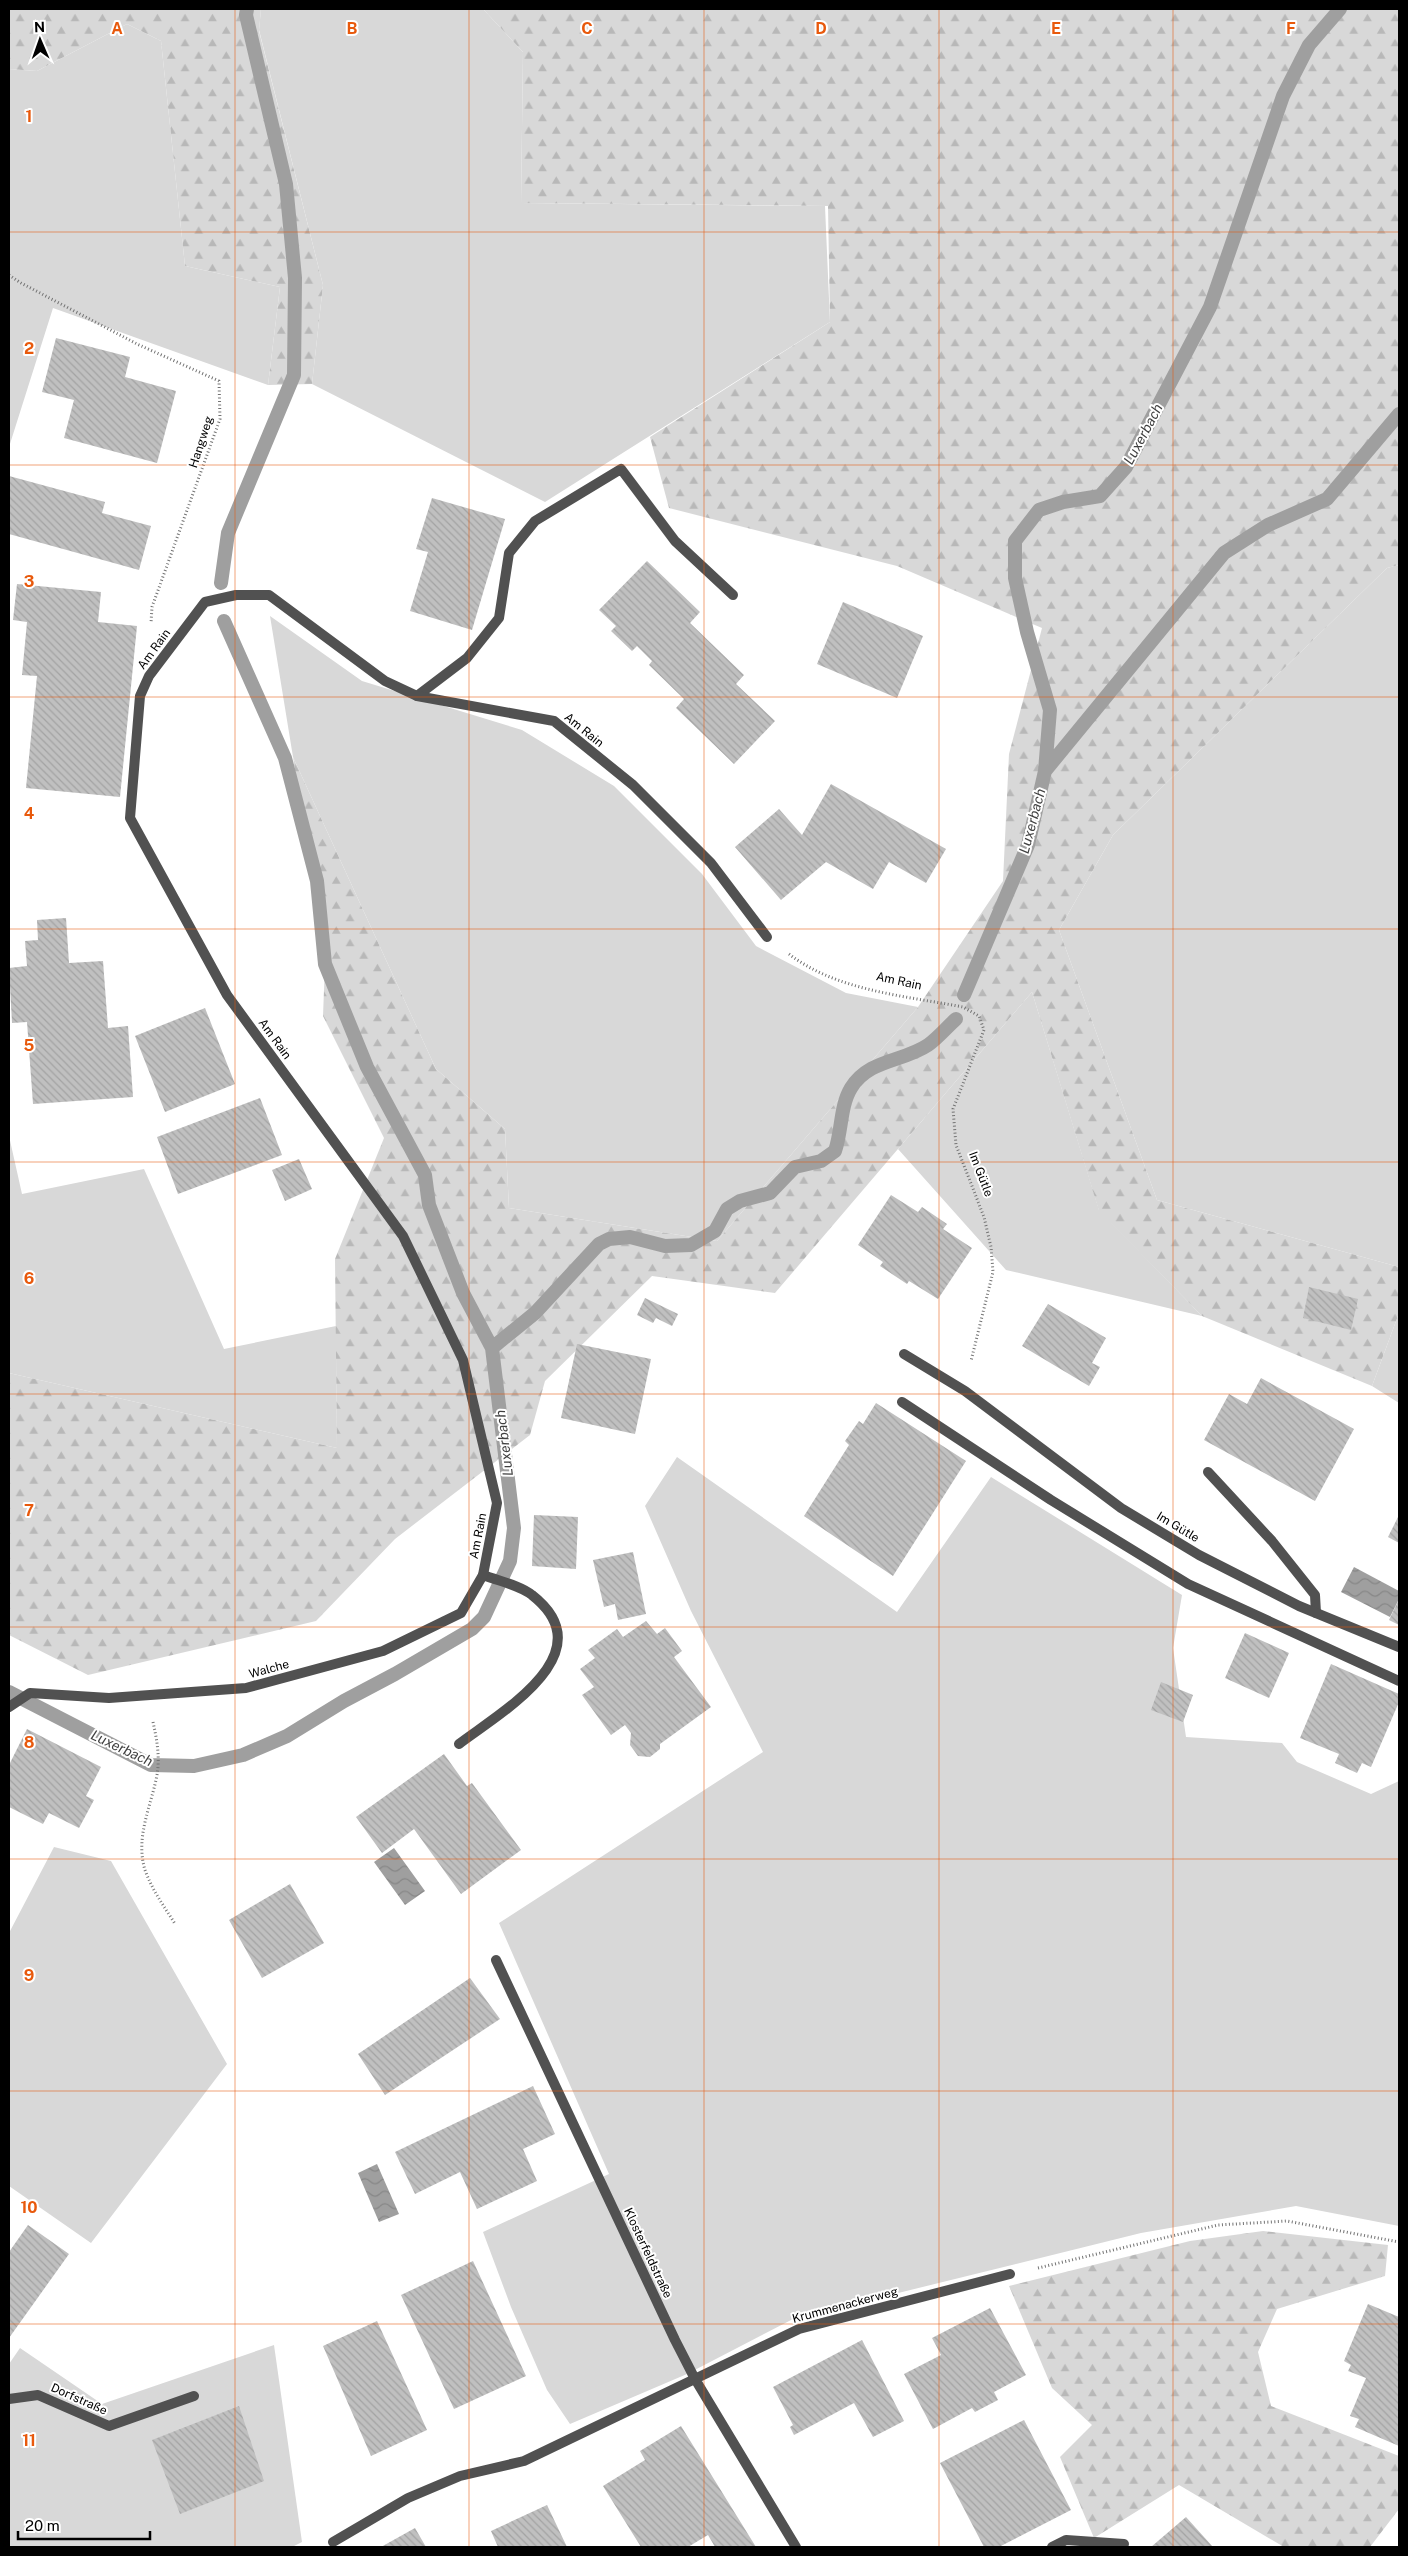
<svg xmlns="http://www.w3.org/2000/svg" width="1408" height="2556" font-family="'Public Sans',sans-serif">
  <style>
    .grass { fill: #d8d8d8 }
    .forest { fill: url(#forest-firs) }
    .water { fill: url(#water-waves) }
    .lines { fill: none; stroke-linecap: round; stroke-linejoin: round }
    .stream { stroke: #9f9f9f; stroke-width: 14 }
    .building { fill: url(#building-back-hatch) }
    .path { stroke: #737373; stroke-width: 3; stroke-dasharray: 1 2.5; stroke-linecap: butt }
    .service { stroke: #515151; stroke-width: 10 }
    .minor { stroke: #515151; stroke-width: 10 }
    .grid { fill: none; stroke: #e8590c; stroke-width: 1; stroke-opacity: 0.55 }
    .labels { text-anchor: middle; dominant-baseline: central; stroke-width: 4; stroke-linejoin: round; paint-order: stroke }
    .street-label { font-size: 12px; fill: #000; stroke: #fff }
    .water-label { font-size: 14px; font-style: italic; fill: #404040; stroke: #fff }
    .grid-label { font-size: 16px; text-anchor: middle; font-weight: bold; fill: #e8590c; stroke: #fff; stroke-width: 4; stroke-linejoin: round; paint-order: stroke }
  </style>
  <defs>
    <pattern id="forest-firs" width="22" height="20" patternUnits="userSpaceOnUse" patternTransform="scale(1.25)"><rect width="22" height="20" fill="#d8d8d8"/><path d="M5 1l3.5 6h-7zM16 11l3.5 6h-7z" fill="#b8b8b8"/></pattern>
    <pattern id="water-waves" width="16" height="10" patternUnits="userSpaceOnUse" patternTransform="scale(1.25)"><rect width="16" height="10" fill="#9f9f9f"/><path d="M0 5q4-4 8 0t8 0" fill="none" stroke="#878787"/></pattern>
    <pattern id="building-back-hatch" width="6" height="6" patternUnits="userSpaceOnUse" patternTransform="scale(1.25)"><rect width="6" height="6" fill="#c0c0c0"/><path d="M-1 5l2 2M0 0l6 6M5-1l2 2" fill="none" stroke="#a3a3a3"/></pattern>
  </defs>
  <rect width="100%" height="100%" fill="#fff"/>
  <path class="grass" d="M261 9H483L523 52 521 203 825 206 830 322 545 502 312 384 323 285 259 30Z
    M127 24 161 41 185 266 280 287 268 385 53 308 9 447V69L37 71Z
    M1399 565V1267L1157 1200 1059 930 1113 835 1387 568Z
    M270 616 362 681 522 730 614 786 702 874 756 946 846 993 918 1007 717 1241 509 1208 505 1129 436 1069 293 757Z
    M1032 992 1099 1210 1202 1316 1006 1270 898 1149Z
    M9 1136 22 1194 144 1169 224 1349 336 1326 337 1448 9 1373Z
    M1399 1313V1403L1372 1386Z
    M677 1457 897 1612 991 1477 1182 1595 1173 1648 1186 1737 1282 1743 1297 1762 1371 1794 1399 1781V2226L1296 2206 1141 2233 793 2319 687 2374 570 2424 547 2390 511 2307 483 2232 609 2174 499 1923 763 1752 691 1611 645 1506Z
    M54 1847 111 1861 227 2064 91 2243 9 2186V1933Z
    M274 2345 302 2542 292 2547H9V2364L20 2348 102 2404Z"/>
  <path class="forest" d="M9 9H261L259 31 323 285 312 384 268 385 280 287 185 266 161 41 127 24 37 71 9 69Z
    M483 9H1399V565L1387 568 1113 835 1059 930 1157 1200 1399 1267V1313L1372 1386 1202 1316 1099 1211 1032 992 775 1293 652 1276 545 1381 530 1435 395 1539 316 1621 88 1675 9 1635V1373L337 1448 335 1259 384 1138 323 1016 325 964 293 757 436 1069 505 1129 509 1208 717 1241 918 1007 1003 881 1009 754 1042 628 897 566 669 508 650 437 830 322 828 206 521 203 523 52Z
    M1263 2231 1388 2245 1385 2276 1277 2309 1258 2352 1271 2406 1399 2456V2509L1370 2547H1284L1179 2485 1094 2538 1060 2457 1092 2425 1052 2388 1009 2286 1190 2241Z"/>
  <path class="water" d="M1354 1567 1399 1591V1599L1390 1617 1341 1592Z
    M394 1848 425 1891 405 1905 374 1862Z
    M377 2164 399 2214 379 2222 358 2173Z"/>
  <g class="lines">
    <path class="stream" d="M221 583 228 533 294 375 295 278 286 184 246 15 247 9
      M224 621 285 758 317 881 325 964 367 1067 425 1175 429 1205 463 1293 492 1348
      M1045 771 1224 553 1268 525 1327 499 1399 414
      M964 995 1028 845 1045 771 1050 710 1027 632 1015 578V541L1039 510 1063 502 1100 496 1126 467 1210 307 1283 96 1309 45 1340 9
      M9 1692 151 1765 194 1766 243 1755 287 1736 344 1701 395 1674 472 1629 484 1617 510 1561 514 1528 492 1348 535 1313 599 1244 609 1239 630 1237 665 1246 691 1245 715 1231 727 1209 740 1201 770 1193 795 1167 821 1161 835 1151C842 1131 840 1106 851 1088 869 1059 903 1062 928 1045 938 1038 947 1027 956 1019"/>
  </g>
  <path class="building" d="M56 338 130 357 125 377 176 391 157 463 64 438 74 400 42 392Z
    M9 476 105 502 102 513 151 526 139 570 9 534Z
    M432 498 505 519 472 630 410 611 428 552 416 549Z
    M647 561 700 612 690 623 744 675 736 684 775 721 734 764 676 708 684 699 649 665 652 661 637 646 632 651 611 631 616 626 599 610Z
    M17 584 101 592 98 622 137 626 120 797 26 788 37 676 22 675 27 622 13 620Z
    M843 602 923 636 897 698 817 664Z
    M831 784 946 849 926 883 889 862 873 889 826 862 781 900 735 847 779 809 802 835Z
    M66 918 69 963 103 961 108 1028 128 1026 133 1097 33 1104 27 1022 12 1023 9 968 27 966 25 941 38 940 37 920Z
    M205 1008 235 1084 165 1112 135 1036Z
    M260 1098 282 1155 178 1194 157 1137Z
    M299 1159 312 1189 285 1201 272 1170Z
    M891 1195 918 1212 922 1207 947 1224 943 1229 972 1248 938 1299 909 1281 907 1284 880 1266 883 1262 858 1245Z
    M1309 1287 1358 1299 1351 1330 1303 1318Z
    M645 1298 678 1314 672 1326 656 1318 653 1323 637 1315Z
    M1048 1304 1106 1338 1092 1363 1100 1367 1089 1386 1022 1346Z
    M577 1344 651 1359 635 1434 561 1418Z
    M1261 1378 1354 1429 1315 1501 1204 1440 1229 1394 1247 1404Z
    M876 1403 966 1461 893 1576 804 1516 849 1445 845 1441 859 1421 863 1424Z
    M534 1515 578 1517 576 1569 532 1566Z
    M1399 1515V1543L1388 1537Z
    M633 1552 646 1614 618 1620 615 1604 604 1607 593 1560Z
    M1399 1599V1625L1389 1620Z
    M646 1621 657 1634 665 1628 682 1651 674 1657 711 1707 660 1744V1749L650 1757 638 1756 630 1745 631 1733 625 1725 611 1735 582 1695 594 1687 580 1669 595 1658 588 1650 617 1629 623 1637Z
    M1245 1633 1289 1653 1269 1698 1225 1678Z
    M1331 1664 1399 1694V1702L1371 1767 1362 1763 1357 1773 1335 1763 1339 1754 1300 1738Z
    M1161 1682 1193 1695 1183 1722 1151 1710Z
    M27 1729 101 1767 86 1796 94 1800 79 1828 49 1813 43 1824 9 1807V1765Z
    M444 1754 467 1786 472 1783 521 1850 461 1894 414 1829 382 1853 356 1817Z
    M290 1884 324 1943 262 1978 229 1920Z
    M470 1978 500 2019 385 2095 358 2054Z
    M533 2086 555 2134 523 2149 537 2181 477 2209 460 2172 415 2194 395 2152Z
    M28 2225 69 2254 9 2338V2252Z
    M473 2261 526 2376 454 2409 401 2295Z
    M1368 2304 1399 2317V2446L1355 2427 1359 2419 1350 2416 1366 2378 1348 2371 1351 2365 1344 2361Z
    M990 2308 1026 2375 994 2392 998 2400 975 2412 972 2408 933 2429 904 2374 941 2355 932 2338Z
    M377 2321 427 2430 371 2456 323 2346Z
    M862 2340 904 2421 873 2437 854 2403 794 2435 790 2427 793 2425 773 2387Z
    M239 2406 264 2481 180 2514 152 2440Z
    M1024 2420 1071 2510 999 2547H984L940 2463Z
    M681 2426 756 2547H715L708 2535 688 2547H641L603 2486 645 2460 640 2451Z
    M547 2505 567 2547H498L491 2531Z
    M1186 2517 1213 2547H1151Z
    M415 2528 426 2547H381Z"/>
  <g class="lines">
    <path class="path" d="M9 275 21 283 137 344 219 381 220 419 152 607 151 623
      M789 954C837 991 906 996 963 1007L979 1016 984 1030 953 1109 956 1145 984 1217 991 1247 993 1272 971 1361
      M153 1722C157 1740 160 1757 157 1775 151 1807 135 1837 145 1870 152 1890 164 1906 175 1924
      M1038 2268 1218 2225 1287 2221 1399 2242"/>
    <path class="service" d="M417 696 467 658 499 618 509 553 535 521 621 469 675 541 733 595
      M902 1402 1051 1500 1188 1584 1399 1681
      M1208 1472 1272 1541 1315 1595 1316 1613
      M459 1744C501 1712 606 1653 532 1595 520 1585 498 1581 483 1575
      M9 2399 38 2395 109 2426 194 2396
      M1052 2547 1066 2540 1124 2544"/>
    <path class="minor" d="M904 1354 965 1391 1121 1508 1199 1555 1299 1606 1399 1647
      M9 1707 30 1693 109 1698 246 1688 383 1651 461 1613 483 1575 497 1503 463 1360 403 1236 227 995 130 818 140 696 149 676 205 602 236 595H269L385 681 417 696 554 721 633 785 711 863 767 937
      M496 1960 675 2340 695 2379 796 2547
      M333 2542 408 2498 460 2476 524 2461 799 2329 1010 2274"/>
  </g>
  <path class="grid" d="M235 9V2547M469 9V2547M704 9V2547M939 9V2547M1173 9V2547M9 232H1399M9 465H1399M9 697H1399M9 929H1399M9 1162H1399M9 1394H1399M9 1627H1399M9 1859H1399M9 2091H1399M9 2324H1399"/>
  <g class="labels">
    <g class="street-label">
      <text transform="translate(201 442) rotate(-72)">Hangweg</text>
      <text transform="translate(154 649) rotate(-54)">Am Rain</text>
      <text transform="translate(584 730) rotate(39)">Am Rain</text>
      <text transform="translate(899 981) rotate(12)">Am Rain</text>
      <text transform="translate(275 1039) rotate(54)">Am Rain</text>
      <text transform="translate(981 1174) rotate(69)">Im Gütle</text>
      <text transform="translate(1178 1527) rotate(31)">Im Gütle</text>
      <text transform="translate(478 1536) rotate(-79)">Am Rain</text>
      <text transform="translate(269 1669) rotate(-15)">Walche</text>
      <text transform="translate(648 2253) rotate(65)">Klosterfeldstraße</text>
      <text transform="translate(845 2305) rotate(-15)">Krummenackerweg</text>
      <text transform="translate(79 2399) rotate(24)">Dorfstraße</text>
    </g>
    <g class="water-label">
      <text transform="translate(1143 434) rotate(-62)">Luxerbach</text>
      <text transform="translate(1032 821) rotate(-75)">Luxerbach</text>
      <text transform="translate(504 1443) rotate(-97)">Luxerbach</text>
      <text transform="translate(122 1748) rotate(25)">Luxerbach</text>
    </g>
  </g>
  <g class="grid-label">
    <text x="117" y="34">A</text>
    <text x="352" y="34">B</text>
    <text x="587" y="34">C</text>
    <text x="821" y="34">D</text>
    <text x="1056" y="34">E</text>
    <text x="1291" y="34">F</text>
    <text x="29" y="122">1</text>
    <text x="29" y="354">2</text>
    <text x="29" y="587">3</text>
    <text x="29" y="819">4</text>
    <text x="29" y="1051">5</text>
    <text x="29" y="1284">6</text>
    <text x="29" y="1516">7</text>
    <text x="29" y="1748">8</text>
    <text x="29" y="1981">9</text>
    <text x="29" y="2213">10</text>
    <text x="29" y="2446">11</text>
  </g>
  <rect width="1408" height="2556" fill="none" stroke="#000000" stroke-width="20"/>
  <g transform="translate(40 40) rotate(358)" stroke="#ffffff" stroke-width="4" paint-order="stroke">
  <path d="M0-4L9 19L0 12L-9 19Z" fill="#000000"/>
  <text y="-8" font-size="14" font-weight="bold" text-anchor="middle" fill="#000000">N</text>
  </g>
  <path d="M18 2531v8h132v-8" fill="none" stroke="#000000" stroke-width="2.5"/>
  <text x="25" y="2531" font-size="15" fill="#000000" stroke="#ffffff" stroke-width="4" paint-order="stroke">20 m</text>
</svg>
